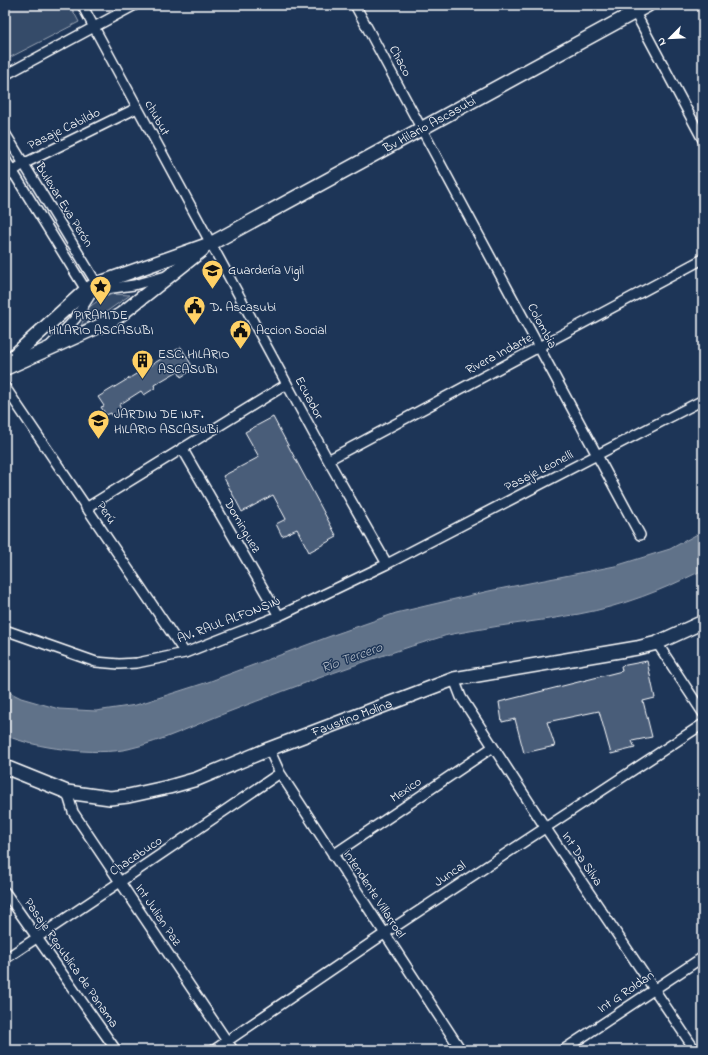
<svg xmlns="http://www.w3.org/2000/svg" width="708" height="1055" font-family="'Indie Flower',sans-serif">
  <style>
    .green { fill: #364b69; stroke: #9aa5b4 }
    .water { fill: #617289; stroke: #a0aab8 }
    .building { fill: #4a5d79; stroke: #fff }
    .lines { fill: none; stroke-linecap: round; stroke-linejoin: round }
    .street-casing { stroke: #fff; stroke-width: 12 }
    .secondary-casing { stroke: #fff; stroke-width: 16 }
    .street { stroke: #1d3557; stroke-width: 9 }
    .secondary { stroke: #1d3557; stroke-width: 13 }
    .labels { text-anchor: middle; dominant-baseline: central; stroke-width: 3; stroke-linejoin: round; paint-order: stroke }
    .street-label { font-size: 13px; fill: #fff; stroke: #1d3557 }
    .poi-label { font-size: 13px; fill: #fff; stroke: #1d3557; text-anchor: start }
    .water-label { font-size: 14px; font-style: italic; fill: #b8c0ca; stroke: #1d3557 }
  </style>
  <rect width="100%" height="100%" fill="#1d3557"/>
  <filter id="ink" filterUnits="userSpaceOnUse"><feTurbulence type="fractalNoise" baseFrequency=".025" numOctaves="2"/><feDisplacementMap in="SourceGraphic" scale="8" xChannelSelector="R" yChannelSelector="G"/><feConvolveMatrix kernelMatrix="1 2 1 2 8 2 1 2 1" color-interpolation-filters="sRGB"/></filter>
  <g filter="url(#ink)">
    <path class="green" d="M5 5H70L79 22 5 60Z
      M112 294 130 295 106 312 81 326 88 308 99 300Z"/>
    <path class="water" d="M703 531V570C663 590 623 606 579 614 543 621 506 624 470 631 460 633 448 634 438 638 368 659 299 685 231 711 196 724 164 741 128 749 97 756 33 748 5 735V690L21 698 59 709 96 711 136 705 208 682 336 634 396 613 489 591 615 566 670 549Z"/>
    <path class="building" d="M181 347 194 369 181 377 178 371 154 385 155 388 144 395 141 391 119 405 122 411 113 417 111 413 106 415 101 407 104 406 98 397Z
      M273 417 337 537 309 552 297 529 282 536 276 524 286 519 273 495 242 512 223 476 259 457 245 432Z
      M647 661 655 698 643 701 652 737 632 741 635 748 611 754 599 711 547 722 555 746 524 753 515 719 502 722 499 702 622 671 621 666Z"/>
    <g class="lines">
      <defs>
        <path id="street" d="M82 5 328 460 387 564
          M355 5 640 535
          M631 5 703 140
          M5 75 135 5
          M5 133 97 284 75 319 49 347
          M5 159 86 290 92 291 134 285 166 276
          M5 177 23 164 137 108
          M5 387 185 653
          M182 448 279 616
          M328 460 703 259
          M86 508 287 384
          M5 630 96 662 119 664 137 663 185 653 279 616 387 564 703 400
          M657 643 703 713
          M454 679 461 697 545 827 695 1050
          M269 749 280 773 461 1050
          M67 792 73 812 233 1050
          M333 855 493 747
          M5 892 116 1050
          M5 959 120 882 280 773
          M214 1050 384 934 703 724
          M563 1050 703 957"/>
        <g id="secondary">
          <path id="s1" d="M5 364 86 290 97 284 212 243 648 5"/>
          <path d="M6 368 104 324 120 315 202 250"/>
          <path id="s2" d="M5 767 67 792 110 798 128 796 169 787 197 779 269 749 454 679 637 648 657 643 703 622"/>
        </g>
      </defs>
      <use href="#street" class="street-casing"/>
      <use href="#secondary" class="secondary-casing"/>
      <use href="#street" class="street"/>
      <use href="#secondary" class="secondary"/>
    </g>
  </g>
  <defs>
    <symbol id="school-pin" viewBox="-11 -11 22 30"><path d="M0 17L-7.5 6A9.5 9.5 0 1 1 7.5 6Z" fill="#ffd166" stroke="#1d3557"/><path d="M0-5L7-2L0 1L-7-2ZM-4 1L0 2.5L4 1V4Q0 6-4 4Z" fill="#111"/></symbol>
    <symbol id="sight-pin" viewBox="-11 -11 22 30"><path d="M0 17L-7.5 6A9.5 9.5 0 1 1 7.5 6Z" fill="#ffd166" stroke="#1d3557"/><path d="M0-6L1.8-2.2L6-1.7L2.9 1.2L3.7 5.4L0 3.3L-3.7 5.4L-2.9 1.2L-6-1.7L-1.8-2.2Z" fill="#111"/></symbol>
    <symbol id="civic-pin" viewBox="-11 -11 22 30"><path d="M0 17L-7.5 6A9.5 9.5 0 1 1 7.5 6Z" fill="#ffd166" stroke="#1d3557"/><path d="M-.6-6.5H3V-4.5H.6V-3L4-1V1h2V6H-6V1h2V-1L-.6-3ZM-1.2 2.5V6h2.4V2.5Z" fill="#111"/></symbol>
    <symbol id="building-pin" viewBox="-11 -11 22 30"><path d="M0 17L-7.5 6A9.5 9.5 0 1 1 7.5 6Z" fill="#ffd166" stroke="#1d3557"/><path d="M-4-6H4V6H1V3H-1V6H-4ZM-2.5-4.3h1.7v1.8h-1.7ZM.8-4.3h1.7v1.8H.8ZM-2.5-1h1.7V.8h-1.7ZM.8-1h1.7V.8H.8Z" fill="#111"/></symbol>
  </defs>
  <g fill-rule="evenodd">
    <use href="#school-pin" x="200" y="258" width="25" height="34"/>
    <use href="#sight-pin" x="88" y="274" width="25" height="34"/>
    <use href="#civic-pin" x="182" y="294" width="25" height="34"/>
    <use href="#civic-pin" x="228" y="318" width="25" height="34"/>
    <use href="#building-pin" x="130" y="348" width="25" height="34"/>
    <use href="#school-pin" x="86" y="408" width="25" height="34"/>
  </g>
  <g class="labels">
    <g class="street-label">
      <text transform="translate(400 61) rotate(62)">Chaco</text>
      <text transform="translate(157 118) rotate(61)">chubut</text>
      <text stroke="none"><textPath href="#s1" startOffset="492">Bv Hilario Ascasubi</textPath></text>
      <text transform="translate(64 129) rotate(-26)">Pasaje Cabildo</text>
      <text transform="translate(64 205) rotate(58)">Bulevar Eva Perón</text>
      <text transform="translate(542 326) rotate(62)">Colombia</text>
      <text transform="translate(499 354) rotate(-28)">Rivera Indarte</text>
      <text transform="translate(309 398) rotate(62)">Ecuador</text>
      <text transform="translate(539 471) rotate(-27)">Pasaje Leonelli</text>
      <text transform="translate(106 513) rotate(56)">Perú</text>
      <text transform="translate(242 526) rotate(60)">Dominguez</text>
      <text transform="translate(229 620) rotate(-21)">AV. RAUL ALFONSIN</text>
      <text stroke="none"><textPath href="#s2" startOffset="366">Faustino Molina</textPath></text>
      <text transform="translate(406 790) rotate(-34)">Mexico</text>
      <text transform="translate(136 856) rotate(-34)">Chacabuco</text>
      <text transform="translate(582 859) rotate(56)">Int Da Silva</text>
      <text transform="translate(450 874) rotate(-34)">Juncal</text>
      <text transform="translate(374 894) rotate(57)">Intendente Villarroel</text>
      <text transform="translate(158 915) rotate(56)">Int Julian Paz</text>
      <text transform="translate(71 963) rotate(55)">Pasaje Republica de Panama</text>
      <text transform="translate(626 992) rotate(-34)">Int G Roldan</text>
    </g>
    <g class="poi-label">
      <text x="228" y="270">Guardería Vigil</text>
      <text x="210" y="307">D. Ascasubi</text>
      <text x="101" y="315" text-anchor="middle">PIRAMIDE<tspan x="101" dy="15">HILARIO ASCASUBI</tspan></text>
      <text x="256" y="330">Accion Social</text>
      <text x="158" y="354">ESC. HILARIO<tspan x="158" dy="15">ASCASUBI</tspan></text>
      <text x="114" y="414">JARDIN DE INF.<tspan x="114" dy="15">HILARIO ASCASUBi</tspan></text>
    </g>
    <g class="water-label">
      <text transform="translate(352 658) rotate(-20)">Río Tercero</text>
    </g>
  </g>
  <rect width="708" height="1055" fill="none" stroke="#1d3557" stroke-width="20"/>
  <rect x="10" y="10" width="688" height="1035" fill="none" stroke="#fff" stroke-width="1.5" filter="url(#ink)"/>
  <g transform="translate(670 38) rotate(246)" stroke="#1d3557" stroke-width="3" paint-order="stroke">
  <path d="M0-3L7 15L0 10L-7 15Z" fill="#ffffff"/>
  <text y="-6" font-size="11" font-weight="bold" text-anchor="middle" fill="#ffffff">N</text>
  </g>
</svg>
